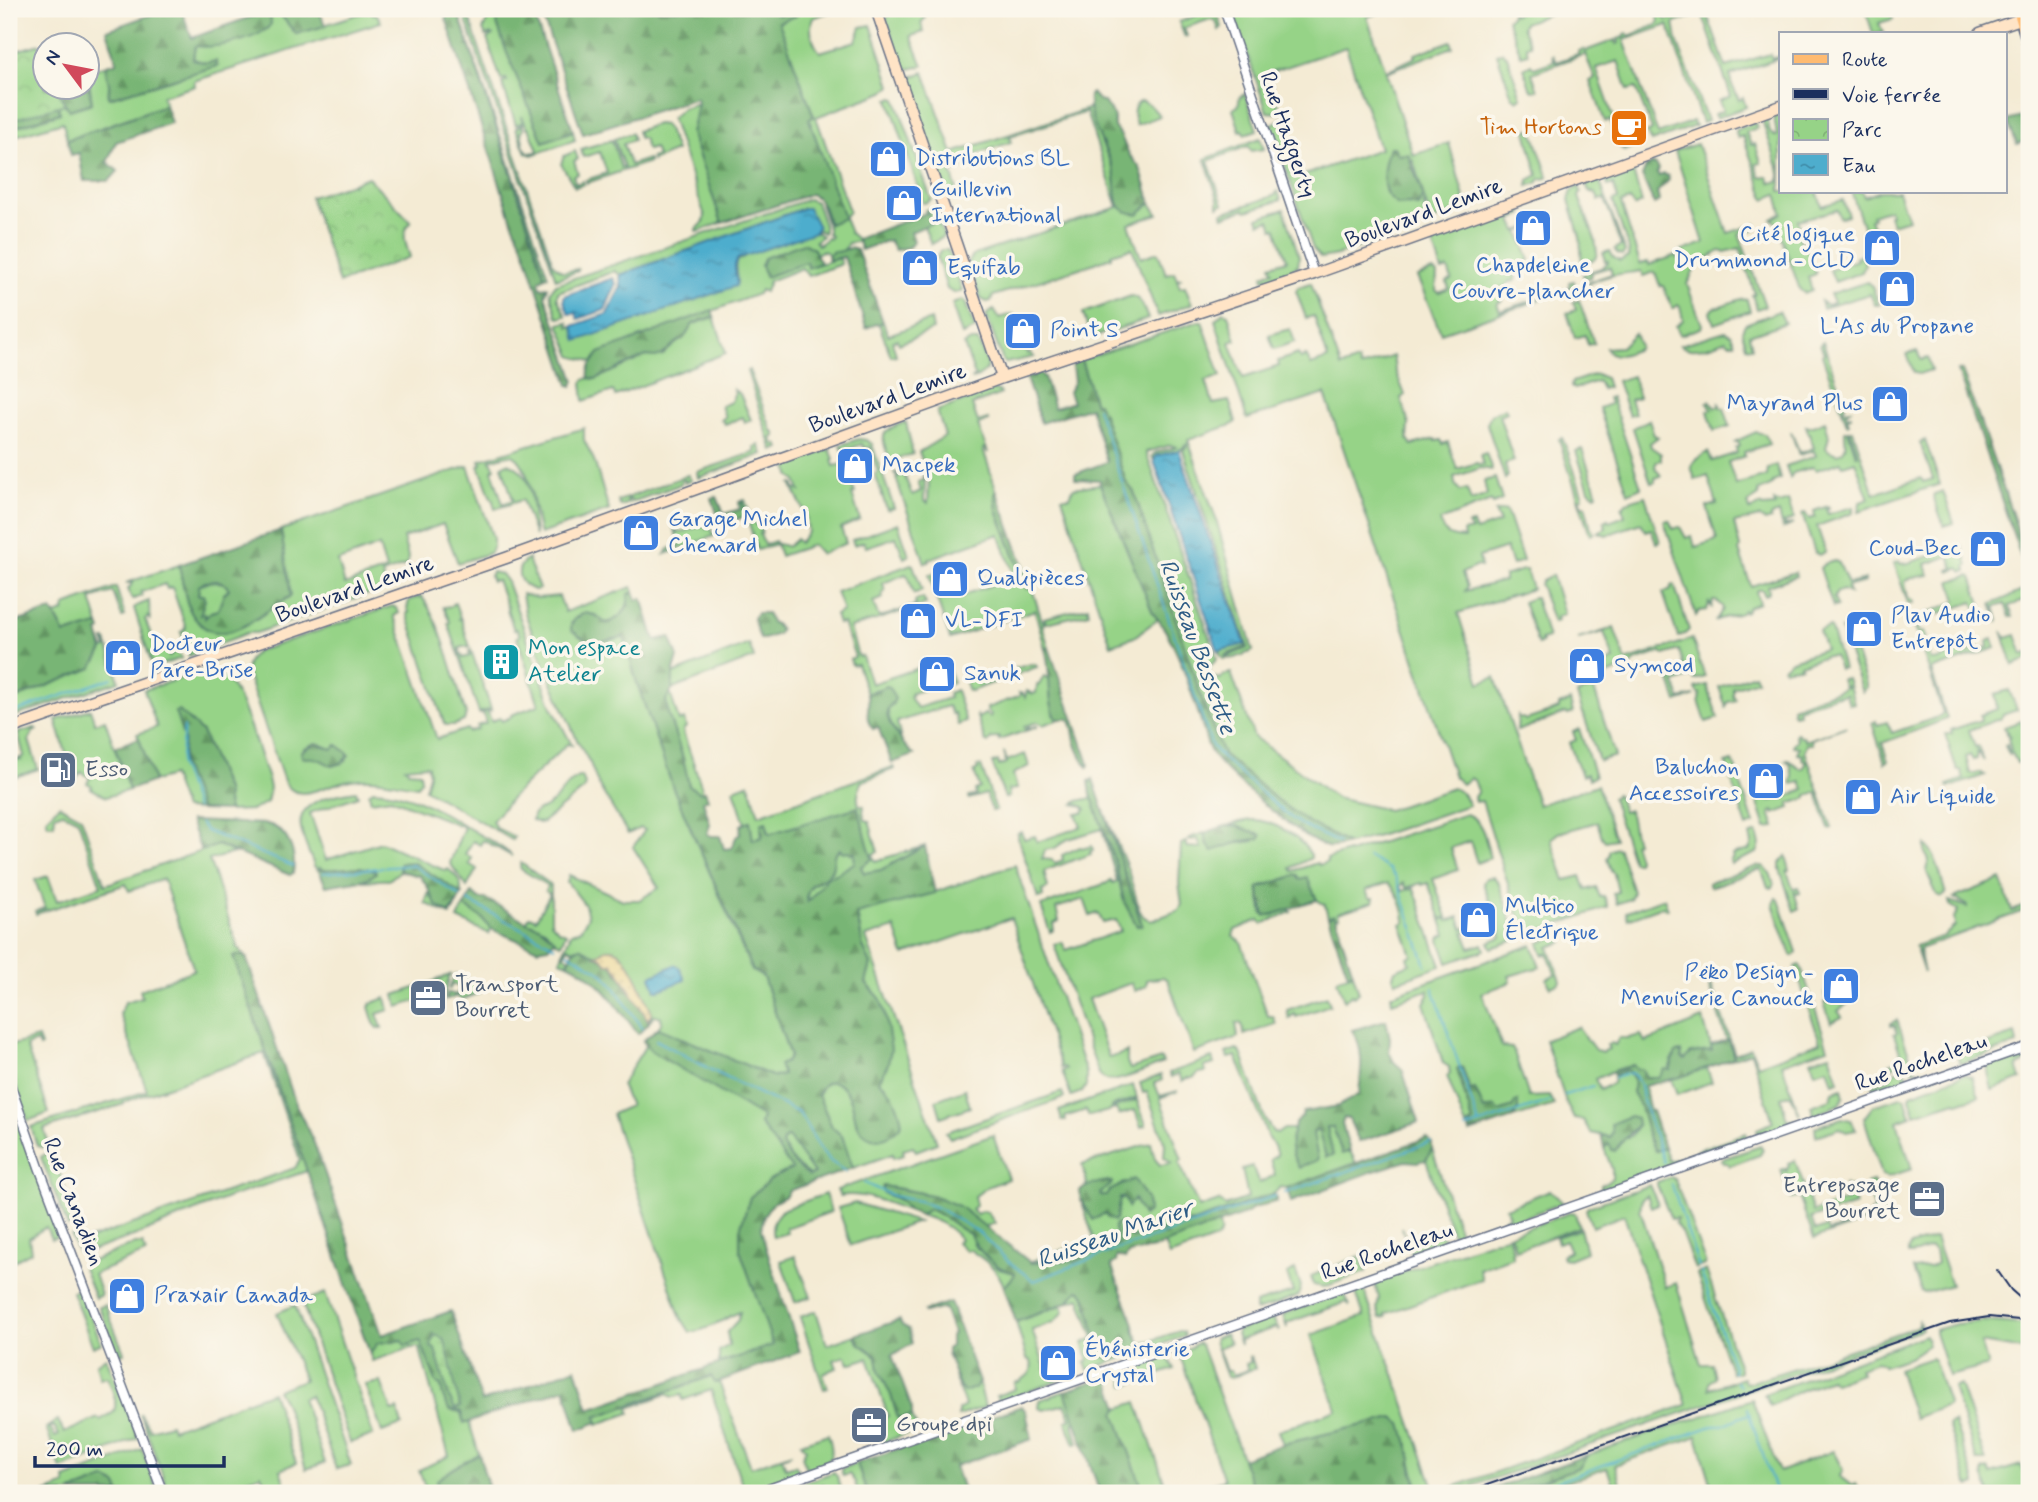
<svg xmlns="http://www.w3.org/2000/svg" width="2038" height="1502" font-family="Mynerve,sans-serif">
  <style>
    .grass { fill: #96d387; stroke: #588172; stroke-width: 2; fill-rule: evenodd }
    .forest { fill: url(#forest-firs); stroke: #4a7269; stroke-width: 2; fill-rule: evenodd }
    .wetland { fill: url(#wetland-marsh); stroke: #588172; stroke-width: 2 }
    .sand { fill: url(#sand-dots); stroke: #84847e; stroke-width: 2 }
    .park { fill: url(#park-crowns); stroke: #588172; stroke-width: 2 }
    .water { fill: url(#water-ripples); stroke: #346e96; stroke-width: 2 }
    .lines { fill: none; stroke-linecap: round; stroke-linejoin: round }
    .stream { stroke: #4eadcd; stroke-width: 2 }
    .tertiary-casing { stroke: #677187; stroke-width: 11 }
    .secondary-casing { stroke: #677187; stroke-width: 13 }
    .primary-casing { stroke: #677187; stroke-width: 14 }
    .tertiary { stroke: #fff; stroke-width: 8 }
    .secondary { stroke: #ffe4c6; stroke-width: 10 }
    .primary { stroke: #ffbb71; stroke-width: 10 }
    .rail { stroke: #1b2f5e; stroke-width: 2 }
    .labels { text-anchor: middle; dominant-baseline: central; stroke-width: 7; stroke-linejoin: round; paint-order: stroke }
    .food-label { font-size: 23px; fill: #c56008; stroke: #fbf7ec; text-anchor: end }
    .street-label { font-size: 23px; fill: #1b2f5e; stroke: #fbf7ec }
    .shop-label { font-size: 23px; fill: #366cbe; stroke: #fbf7ec; text-anchor: start }
    .culture-label { font-size: 23px; fill: #0d838f; stroke: #fbf7ec; text-anchor: start }
    .service-label { font-size: 23px; fill: #4e5e75; stroke: #fbf7ec; text-anchor: start }
    .water-label { font-size: 24px; font-style: italic; fill: #2d5b85; stroke: #fbf7ec }
  </style>
  <defs>
    <pattern id="forest-firs" width="22" height="20" patternUnits="userSpaceOnUse" patternTransform="scale(1.75)"><rect width="22" height="20" fill="#78b574"/><path d="M5 1l3.5 6h-7zM16 11l3.5 6h-7z" fill="#629462"/></pattern>
    <pattern id="wetland-marsh" width="20" height="14" patternUnits="userSpaceOnUse" patternTransform="scale(1.75)"><rect width="20" height="14" fill="#96d387"/><path d="M1 5h8M5 5V1M11 12h8M15 12V8" fill="none" stroke="#81b577"/></pattern>
    <pattern id="sand-dots" width="8" height="8" patternUnits="userSpaceOnUse" patternTransform="scale(1.75)"><rect width="8" height="8" fill="#eeda9e"/><path d="M2 2h.1M6 6h.1" fill="none" stroke="#ccbb8a" stroke-width="1.8" stroke-linecap="round"/></pattern>
    <pattern id="park-crowns" width="20" height="18" patternUnits="userSpaceOnUse" patternTransform="scale(1.75)"><rect width="20" height="18" fill="#96d387"/><path d="M2 6a3 3 0 1 1 6 0M12 15a3 3 0 1 1 6 0" fill="none" stroke="#81b577"/></pattern>
    <pattern id="water-ripples" width="26" height="14" patternUnits="userSpaceOnUse" patternTransform="scale(1.75)"><rect width="26" height="14" fill="#4eadcd"/><path d="M2 4q2-2 4 0t4 0M15 11q2-2 4 0t4 0" fill="none" stroke="#408daa"/></pattern>
  </defs>
  <rect width="100%" height="100%" fill="#fbf7ec"/>
  <filter id="ink" filterUnits="userSpaceOnUse"><feTurbulence type="fractalNoise" baseFrequency=".0143" numOctaves="2"/><feDisplacementMap in="SourceGraphic" scale="14" xChannelSelector="R" yChannelSelector="G"/><feConvolveMatrix kernelMatrix="1 2 1 2 8 2 1 2 1" color-interpolation-filters="sRGB"/></filter>
  <filter id="wash" filterUnits="userSpaceOnUse"><feTurbulence type="fractalNoise" baseFrequency=".00686" numOctaves="4" result="noise"/><feDisplacementMap in="SourceGraphic" scale="28" xChannelSelector="R" yChannelSelector="G"/><feGaussianBlur stdDeviation="1.57" result="paint"/><feColorMatrix in="noise" values="0 0 0 0 0 0 0 0 0 0 0 0 0 0 0 0 0 1.4 0 .05"/><feComposite in="paint" operator="in"/></filter>
  <g filter="url(#wash)">
    <rect width="100%" height="100%" fill="#f4ebd4"/>
    <path class="grass" d="M274 9H276L296 34 371 10 373 14 376 13 381 22 194 81 195 86 162 96 165 105 67 140 63 122 9 138V129L60 113 9 51 13 52 40 44 45 62 46 88 58 105 65 104 69 110 92 103 88 71 107 65C105 75 109 76 109 84 109 89 108 92 109 98L217 66 193 59 195 45C220 50 244 38 267 29L271 16 270 10Z
      M457 9 548 276 545 277Z
      M462 9H466L553 264 563 272 578 269V271L556 279Z
      M476 9H492L507 53 543 142 573 131 575 140 532 155 526 153 516 128 522 125 521 123 516 125 502 83 507 81 506 79 501 80 487 39 493 35 491 34 486 36 483 30 488 18 478 14ZM522 116 527 128H529L538 150 536 152 529 153 524 147 521 132 523 130Z
      M774 9H837L813 18C808 29 813 44 820 52L856 41 861 27 871 25 891 86 884 92 816 117 849 211 844 218 850 233 857 239 858 242 848 243 844 250 829 255 826 252 821 251 816 255 814 249 761 266 766 277 806 262 809 267 840 258 841 264 808 276 802 268 769 281 765 292 760 290 758 294 600 353 593 363C587 357 579 360 572 356L559 324 568 322 569 327 573 326 577 340 737 283 735 262 747 255 804 208 620 275 615 271 558 292 557 297 566 316 560 318 557 316 550 292 556 284 809 199 816 202 824 225V233L818 230 816 232 822 236 815 241 818 245 827 238 829 239 831 236 828 234V228L820 203 822 204 829 224 843 217 809 118 814 116 778 22 795 16 776 15Z
      M896 9H922L925 18 921 23 924 32 911 36 923 66 910 69 903 67 886 19 891 12Z
      M1199 9H1216L1222 27 1219 30 1216 21 1211 19 1184 28 1187 36 1185 37 1179 22 1201 14Z
      M1232 9H1390L1367 17 1386 71 1416 57 1415 54 1451 41 1453 47 1386 72 1413 155 1449 143 1467 208 1434 220 1429 215 1413 160 1412 161 1408 154 1397 155 1385 190C1392 207 1404 202 1418 206L1423 195C1425 204 1423 215 1427 223L1337 255 1321 258 1313 249 1271 125 1283 118 1302 176 1380 149 1346 47 1268 73 1281 113 1267 112Z
      M1522 9H1562L1524 23 1522 26 1530 45 1526 46 1528 53 1521 55 1507 19 1511 16V12L1515 15Z
      M1655 9H1661L1665 19 1667 20 1705 9 1726 67 1770 54 1772 59 1781 56V58L1730 75 1731 83 1739 100 1743 98 1746 107 1716 118 1714 114 1723 111 1719 101 1731 96 1703 16 1698 15 1674 23 1677 41 1707 121 1702 123 1668 25 1624 40 1658 134 1693 121 1695 126 1651 142 1647 133 1652 130 1636 88 1628 90 1618 61 1596 68 1624 147H1622L1623 149 1625 146 1638 142 1639 144 1638 136 1641 145 1624 151 1619 146 1610 120 1605 122 1590 81 1595 78 1585 54 1532 73 1538 90 1533 91 1530 88 1524 68 1531 64 1534 68 1554 61 1552 54 1556 62 1578 54V51L1584 49 1585 51 1615 40 1616 44 1619 43 1618 39 1625 37V34L1627 33 1629 36 1657 25 1659 20Z
      M1865 9H1869L1871 13 1882 9H1899L1901 14 1898 15 1897 10 1891 13 1893 19 1879 23 1883 33H1873Z
      M1502 52 1507 56 1521 97 1517 100 1512 96 1497 54Z
      M924 72 953 153 1090 108 1102 144 1114 170 1118 204 1144 209 1151 203 1158 214 1129 224 1141 258 1158 252 1166 274 1174 272 1177 279 1182 278 1177 280 1180 287 1185 286 1192 304 1158 316 1132 248 1111 254V257L1095 263 993 296 991 301 987 302 981 299 968 262 974 255 1118 207 1086 112 1009 137 1011 142 971 156 974 164 951 172 957 191 946 195 908 82 913 76Z
      M1245 94 1257 130 1245 134 1243 130 1240 131 1233 109 1238 106C1240 101 1237 97 1245 94Z
      M893 98 896 99 931 199 925 203H923L889 99Z
      M1142 101 1151 106 1160 116 1136 125C1133 115 1131 105 1142 101Z
      M697 103 691 134 722 223 697 232 696 230 704 222 705 216 671 118 683 108Z
      M1781 113V191H1817L1822 206 1843 200 1848 215 1840 218 1837 210 1798 220 1803 235 1799 238 1802 244 1805 241 1816 274 1808 277 1812 290 1804 293 1800 290 1776 222 1772 219 1782 213 1777 194 1765 199 1743 136 1738 138 1735 130 1755 123 1757 128 1746 132 1751 145 1755 144 1761 163 1756 164 1760 176 1768 177 1771 183 1780 181 1778 167 1762 120 1767 118 1770 132 1774 136H1777L1774 116Z
      M657 124 664 125 668 130 676 151 652 161 651 158 657 156 654 148 647 150 643 138H639L637 131Z
      M1530 129 1533 132 1548 176 1547 178 1540 179 1537 183 1528 186 1529 180 1538 175 1526 131Z
      M631 133 633 140 623 144 630 165 648 159 649 162 587 183 586 180 607 173 600 152 583 157 581 149 612 140 621 168H624L614 139Z
      M1260 138 1264 149 1251 151 1248 146 1208 161 1223 204 1218 206V199L1205 159Z
      M1697 144 1728 233 1756 224 1757 228 1739 234 1765 306 1757 309 1752 295 1755 294 1740 248 1725 252 1720 251 1697 265 1687 284 1702 325 1701 328 1680 335 1676 326 1683 320 1680 307 1678 305 1673 309 1663 286H1660L1655 272 1643 276 1641 271C1623 274 1602 275 1587 285L1585 283 1612 274 1610 267 1592 272 1590 277 1584 278 1583 274 1601 268 1608 263V261L1605 262 1603 253 1610 251 1613 257 1620 261 1628 257 1629 250 1613 201 1618 199 1613 184 1608 186 1605 177 1629 168 1633 172 1642 203 1634 207 1630 200 1621 203 1640 264 1648 262 1649 265 1677 255 1678 259 1682 258 1680 252 1704 243 1675 151Z
      M575 151 578 159 574 161 578 174 573 176 576 184 583 181 584 184 575 187 561 164 564 156Z
      M1599 179 1624 249 1625 252 1622 255 1617 253 1615 249 1621 246 1605 199 1599 200 1596 194 1589 191 1586 184Z
      M1579 186 1581 192 1579 197 1595 239 1597 253 1595 259 1582 264 1580 237 1569 200 1572 191Z
      M1278 191 1281 200 1247 211 1244 209 1223 217 1222 213 1276 195V192Z
      M1851 191H1862L1864 197 1880 191H1898L1908 219 1892 224 1889 215 1891 214 1889 209 1872 215 1873 218 1870 219 1874 229 1865 232Z
      M1521 207 1523 214 1512 220 1517 231 1527 228 1519 232 1530 260 1513 268 1516 280 1509 282 1505 287 1498 290 1502 301 1497 303 1500 311 1570 288 1569 282 1574 281 1575 288 1441 333 1417 277 1433 271 1437 274 1436 290 1439 293 1449 289 1447 282 1452 280 1448 269 1442 271 1441 268 1432 240Z
      M930 208 933 209 944 236 931 244 924 226 931 222 925 210Z
      M1284 209 1299 256 1298 267 1296 266 1290 271 1264 280 1263 275 1273 271 1271 265 1287 260 1276 228 1273 229 1270 220 1260 223 1258 218Z
      M941 250H948L962 290C956 295 952 293 947 289L937 257Z
      M1862 254 1865 265 1862 272 1835 282 1830 270 1857 260 1856 257Z
      M1867 282 1872 286 1879 305H1875L1870 294 1823 308 1821 301 1827 305 1834 302 1830 294Z
      M1311 283 1341 367 1358 361 1360 368 1393 356 1395 370 1405 395 1401 398 1409 424 1408 439 1412 445 1435 439 1436 441 1441 440 1443 444 1448 442 1457 469 1477 463 1479 465 1483 464 1480 455 1486 453 1492 470 1481 468 1454 477 1455 484 1460 491 1467 489 1471 501 1487 495 1484 481 1495 478 1502 500 1493 504 1491 501 1440 521C1443 535 1450 537 1464 538L1463 532 1472 530 1468 525 1473 524 1476 531 1500 523 1495 512 1506 510 1523 561 1512 565 1506 548 1479 557 1481 567 1477 566 1462 573 1467 587 1465 591 1504 581V576L1523 570H1526L1532 589 1458 613 1480 683 1495 677 1538 805 1597 785 1615 839 1605 841 1602 837 1597 822 1558 833 1551 839 1565 880 1581 876 1586 890 1596 887 1600 897 1604 896 1608 907 1528 935 1516 910 1482 801 1475 802 1474 797 1478 791 1474 780 1470 778 1462 784 1454 777 1325 394 1247 419 1215 320 1223 312 1228 314 1236 340 1230 342 1243 378 1279 366 1278 361 1298 354 1301 359 1305 357 1304 355H1306L1311 365 1328 359 1314 316 1306 318 1296 291 1298 287Z
      M1131 296C1142 298 1144 310 1148 319L1091 338 1083 313Z
      M1741 299 1747 300 1750 311 1714 324 1710 313 1714 308Z
      M962 300 965 302 975 329 962 335 953 308V304Z
      M1579 300 1594 343 1588 345 1585 335 1575 338 1567 313 1576 310 1573 302Z
      M994 310 999 318 1013 314 1027 354 1030 353 1034 357 1006 363 1003 361 986 315Z
      M1779 311 1785 323 1749 335 1752 347 1746 346 1742 331 1745 324Z
      M714 317 726 353 616 396 613 391 584 401 582 383 584 380 589 378 596 379 646 356C660 358 663 354 673 346 684 337 685 337 693 324Z
      M931 320 933 330 899 344 897 339 892 341 896 355 891 356 879 324 883 322 888 335Z
      M1199 321H1202L1221 376 1206 381 1213 404 1229 401 1236 421 1234 424 1188 440 1216 519 1253 651 1235 658 1223 659 1218 651 1245 644 1246 647 1225 655 1226 657 1248 648 1183 450 1187 446V444L1177 452 1156 456 1154 461 1152 456 1155 453 1176 447 1171 445 1146 452 1217 659 1209 667 1210 677 1220 679 1224 675 1231 673 1254 737 1336 798 1388 810 1453 788 1463 794 1469 805 1375 837 1348 844 1306 821 1278 801 1223 754 1203 702 1134 492 1126 482 1103 414 1095 404 1081 360Z
      M1290 329 1295 342 1274 349 1269 335Z
      M1725 331 1731 334 1735 343H1729L1726 340C1712 345 1693 355 1680 345Z
      M1635 333 1639 346 1638 349C1627 353 1614 361 1606 348L1621 347Z
      M971 341H978L987 363 986 370 978 377 971 379 975 376 964 345Z
      M1823 342 1845 406 1843 408 1844 410 1850 409 1846 413 1847 416 1851 415V417L1847 418 1849 423 1847 424 1822 355 1824 353 1820 344Z
      M1917 351 1921 360 1928 358 1931 370 1919 374 1914 373 1907 354Z
      M749 370 772 431H774L776 436 772 438 774 445 778 444 780 448 773 451 747 371Z
      M1596 374 1605 378 1608 387 1602 389 1598 381 1574 389 1571 387 1572 382Z
      M1632 376 1639 397 1630 400 1635 414 1629 416 1617 381Z
      M734 390 740 394 751 420 745 422 743 417 725 424 721 419 725 417 721 406 731 402 735 392Z
      M994 390 999 391 1001 394 972 405 978 422 988 419 989 421 978 425 988 453 985 448 983 449 997 492 995 494 997 510 1027 589 1032 588 1042 621H1045L1044 618 1088 607 1089 613 1042 624 1049 648 1045 649 1035 610 950 639 929 575 933 573 935 578 943 575 945 582 948 581 953 596 958 597 1015 577 999 534 929 559V562L925 563 896 478 898 477 894 473 896 472 898 476 904 474 912 495 921 491 918 482 923 480V474L925 476 924 501 928 503 929 479 919 452 945 436 937 411Z
      M1611 397 1641 487 1628 493 1599 408 1610 404 1608 398Z
      M1710 401 1715 407 1719 406V402L1721 408H1724L1730 426 1714 431 1708 411 1712 409 1707 402Z
      M1505 408 1507 412 1499 415 1514 461 1505 464 1508 476 1505 479 1487 424 1491 414Z
      M1649 420 1654 435 1658 437 1650 443 1651 447 1661 454V460L1656 462 1655 467 1661 476 1655 478V482L1651 483 1633 428Z
      M1825 421 1829 436 1826 448 1829 451 1837 454C1850 451 1844 439 1845 431H1848L1856 455H1858L1850 431 1853 430 1874 494 1921 478 1923 482 1933 479 1920 442 1925 440 1940 484 1859 511 1860 502 1869 499 1855 461 1843 465 1841 462 1816 470 1813 467 1793 473 1790 478 1786 466 1816 456 1814 451 1799 455 1791 432 1800 453 1814 448 1806 426 1810 427Z
      M906 422 913 454 890 461C881 436 878 431 906 422Z
      M584 428V440L594 460 609 510 540 534C535 519 531 461 512 455 509 454 494 459 490 460L495 468 492 470 503 504 513 500 502 466 507 463C536 470 532 513 535 536L522 500 495 509 492 498H491L479 465 482 464 480 460Z
      M1756 432 1765 434 1769 444 1744 452 1745 456 1728 462 1736 485 1767 476 1768 468 1776 465 1780 479 1773 482 1771 486 1758 491 1759 496 1748 503 1750 510 1761 505 1762 507 1775 506 1774 501 1779 504 1788 501 1794 519 1784 523 1785 526 1793 524 1783 529 1779 513 1771 516V519L1765 521 1759 517 1734 523 1740 548 1739 551 1751 586 1795 572 1796 576 1768 586 1769 593 1764 595 1763 590H1757L1756 591 1759 603 1747 608V611L1744 612 1743 610 1741 613 1716 620 1723 609 1722 606 1716 601H1713L1712 607 1709 603 1707 610 1699 611 1696 616 1664 521 1669 520 1673 529 1680 527 1686 538 1692 536 1695 547 1717 540 1707 507 1717 504 1708 476 1695 480 1691 466 1695 460 1708 452 1712 461 1737 453 1736 448 1740 446 1738 442H1735L1736 441Z
      M1562 438 1568 452 1583 497 1580 499 1582 505H1585L1591 528 1594 533 1590 535 1559 439Z
      M859 439 866 440 872 444 894 508 887 510 875 474 878 473 870 447 864 448 862 444 843 451 841 445Z
      M759 445 763 454 698 478 697 472 756 452 754 447Z
      M830 449 834 459 832 460 834 466 844 464 855 493 852 494 860 520 841 528 846 543 821 554 813 545 780 556 776 544 757 550 742 501 745 500 750 515 756 514 754 518 756 525H759L762 533 760 534 764 545 775 541 776 544C788 544 783 552 796 539L799 543 808 532 806 515 791 484H793L795 489 800 491 796 481 790 475 788 464Z
      M1582 449 1597 494 1595 495 1589 490 1576 451Z
      M468 466 493 538V545L490 553 458 563 443 524 403 538 408 557 407 565 382 574 385 583 410 575 412 579 256 633H247L189 656 188 652 191 650 187 637 183 638 181 632 186 628 172 587 167 589 165 584 141 592 142 596 133 599 131 597 128 589 133 583H126L179 565C182 578 185 603 192 614 220 658 261 612 290 596L281 530ZM379 546 386 570 345 585 338 561Z
      M688 475 691 480 685 483V480H682L681 484 632 502 629 499 627 501 629 503 621 506 619 504 618 501Z
      M1100 484 1153 613 1158 619 1134 637 1111 645 1062 497H1070L1073 488Z
      M1943 491 1954 523 1944 526 1933 496 1934 494Z
      M1645 496 1660 542 1656 543 1651 529 1646 531 1641 523 1606 535 1598 532 1606 528 1604 521 1608 519 1609 522 1625 516 1622 508 1626 502Z
      M1828 506 1829 508 1826 509 1828 514 1853 507V513L1817 526 1825 550V552L1820 555 1815 553 1802 514 1805 513 1809 519 1815 517 1814 511Z
      M671 520 678 533 705 525 706 529 711 528 714 536 665 554 669 549 680 545V539L677 537Z
      M898 523 909 555 904 558 896 537 866 547 864 542 854 545 852 540Z
      M1962 546 1968 566 1966 567 1967 571 1963 572 1959 568 1950 572 1949 570 1954 568 1949 556 1926 564 1929 575 1912 578 1905 581 1908 598 1913 600 1914 603H1908L1894 563 1899 561 1900 564 1905 562V564Z
      M528 559 539 589 535 590C519 586 512 569 528 559Z
      M1835 561 1839 563 1848 584 1865 580V582L1847 587 1849 593 1843 590 1837 592 1834 598 1837 606 1833 607 1820 568 1824 564Z
      M911 564 913 565 922 590 914 594 909 578 906 574 883 583 885 592 882 593 883 598 873 602 879 618 916 605 915 601 923 598 926 604 850 628 857 653 859 657 862 656 871 684 945 659 953 683 945 686 941 674H939L937 668 917 675 922 690 912 693 910 697 917 708 949 698 948 693 956 690 966 722 958 725 954 713 952 714 948 706 897 722 901 740C894 731 885 718 889 707L893 704 889 687 874 690 867 694 857 664 852 665 850 659 855 657 843 623 838 624 835 615 843 611 836 592Z
      M492 572 501 574 507 582 552 707 572 745 567 744 514 795 492 821 496 828 514 837 512 840 425 789 429 775 428 766 426 765 405 767 409 771 420 772 421 780 417 786C393 783 376 776 351 780 335 782 317 793 302 793 293 793 288 788 284 781L248 677C244 666 248 658 258 651L392 606 395 607 399 613 394 616 437 739 467 729 468 732 478 729 477 726 486 723 483 714H479L492 710 488 712 491 721 500 718 502 721 511 717V715L539 705 517 637 520 636 517 629 514 630 507 609 508 607H507L497 580 492 581 490 576ZM316 743C322 744 326 748 332 749L337 746 348 753 346 761 332 766C322 760 313 757 304 748Z
      M1552 575 1564 614 1556 617 1557 621 1553 623 1540 584 1542 580Z
      M1969 576 1972 577 1982 607 1976 609 1973 602 1914 622 1923 615 1957 601 1951 581Z
      M211 581 224 583 229 589 224 594 218 610 211 612 205 619 204 614 200 616 202 605 198 595 199 586Z
      M1674 584 1689 630 1684 635 1678 637 1663 593 1671 589V585Z
      M116 587 125 616 122 617 113 592 91 599 99 625 65 634 55 615 64 612 65 606Z
      M632 587 634 592 629 594C629 610 621 619 606 623L595 615 584 613 575 618 571 623 591 644 624 636 637 683 673 788 752 971 763 977 790 1057 786 1062 783 1075 774 1077 658 1028 662 1022 661 1017 656 1015 653 1016 648 1024 652 1013C645 999 627 950 611 949 605 949 601 953 596 956L576 948 574 950 568 947 564 954 570 959 568 963 560 960 571 933 580 930 588 917 585 905 567 882 569 875 623 900H639L659 888 633 847 645 830 640 828 628 834 598 784 590 763 578 742 545 667 525 613 522 594 537 598 559 596 565 612Z
      M2029 588V599L2009 606 2013 617H2010L2005 604 1995 607 1999 620 1998 621 1992 604Z
      M421 596C441 620 455 681 466 714L464 721 454 725H446L444 723 407 614 409 612 407 609 409 600Z
      M1533 598H1535L1548 638 1541 640 1542 643 1538 645 1523 602Z
      M149 601 150 621 149 617 145 619 156 649 168 645 169 657 175 651 182 658 155 667 152 665 134 608 136 606Z
      M455 603 460 617 459 619H461L470 647 468 648 467 646 460 648V651L458 652 448 623 450 622 443 607 452 606V604Z
      M1830 627 1843 668 1839 669 1834 656H1826L1800 664 1801 666C1797 668 1790 667 1784 669L1783 667 1792 660 1825 649 1819 631Z
      M1918 627 1920 633 1924 632 1926 637 1922 639 1926 647H1929L1930 659 1935 661 1966 651 1967 653 1971 652V650L1976 648 1974 640 1979 650 1989 647 1988 641 1993 639 1996 648 1931 670 1947 719 1882 743 1888 761 1885 763 1872 723 1876 721 1877 725 1887 722 1892 733 1938 717 1943 713 1915 628Z
      M1614 628 1626 661 1692 639 1705 677 1695 680 1693 676 1675 683 1680 699 1695 696 1677 702 1670 681 1687 675 1679 650 1664 655 1662 652 1635 661 1631 666 1581 685H1574L1572 679 1587 677 1586 672 1592 670 1591 668 1614 660 1604 632 1578 639Z
      M1841 630 1848 631 1866 684V687L1862 692Z
      M2002 631 2006 638 2016 635 2023 655 2029 653V659L2013 665Z
      M97 632 104 649 107 648 104 640H106L113 663 122 661 114 665 119 681 9 718V701L92 668Z
      M749 644 754 658 673 689V674Z
      M471 650 491 709 479 713 459 654 461 653 463 658 470 656 469 651Z
      M1031 664H1035L1037 667 971 691H968L961 671 966 670 968 676 974 674 975 678 980 677 981 680 997 674 998 677 1011 672 1013 669Z
      M203 671C209 670 215 670 220 673 240 685 259 755 268 779L270 788 267 802 253 810 228 811 226 790 202 732 179 711 176 712 184 739 182 763 200 810 184 809 172 776 154 781 137 734 157 727 144 690Z
      M1754 674 1757 680 1733 688V695L1736 700 1728 702 1726 707 1719 687Z
      M1044 676 1047 678 1050 677V696L1054 715 1060 719 1043 725 1038 722 1024 726 1025 729 1037 726V727L999 740V737L991 739 988 743 985 741 976 714 978 718 985 714 990 717 991 714 987 711V708L1020 696 1019 693 1023 694 1025 697 1027 691 1033 694 1036 693 1037 685H1039Z
      M1847 678 1854 703 1849 704 1846 694 1838 696 1837 695 1798 708 1799 713 1793 714 1792 707 1847 687V686L1844 687 1841 679Z
      M1707 685 1718 718 1706 722 1699 701 1700 694H1698L1696 688Z
      M1594 689 1615 756 1599 761 1577 695 1583 691Z
      M2009 690 2017 710 2002 715V718L1969 730 1975 747 1978 746 1984 761 1977 751V759L1973 760 1970 755 1966 757 1970 773 1975 774 1979 772 1985 775 1948 788 1947 785 1964 779 1961 770H1957L1945 734H1952L1951 730 1981 720 1980 715 1997 709 1995 694Z
      M670 693 679 721 684 719 686 727 683 730 684 735 703 791 700 793 689 786 683 758 668 714 666 700Z
      M1570 701 1573 713 1568 715 1566 713 1517 731 1518 716 1519 718H1522L1526 720 1559 709V705Z
      M90 709 95 723 105 720 129 790 106 797 91 788 92 786 87 783 90 778 81 772 76 779 73 777 56 720Z
      M2021 721C2026 736 2038 756 2017 763L2012 753 2009 754 2010 756 2005 746 2007 745 2008 751 2011 750 2008 738 2010 737 2009 734 2007 735 2006 733 2008 732 2007 730H2005L2004 727Z
      M1847 726 1811 739 1812 744H1807L1805 751 1832 828 1829 829 1817 792 1807 795V798L1789 804 1790 808 1774 814 1773 811 1770 813 1775 827 1766 828 1757 800 1764 797 1769 801 1787 797 1804 789 1801 782 1792 784 1791 780 1793 779 1790 763 1785 760H1789L1801 769 1805 766 1806 761 1802 759 1803 755 1797 754 1799 747 1793 746V744L1797 740 1795 735 1797 733 1801 737 1803 736 1805 741Z
      M35 728 37 730 33 732 29 740 38 769 9 779C9 770 11 767 16 759L21 760 20 758 24 756 18 733Z
      M1579 729 1595 776 1589 779 1587 774 1582 776 1569 743 1576 740 1573 732Z
      M1004 752 1007 761 1025 754 1029 766 1013 774 1017 789 1008 790 1009 797 1005 798 992 763 998 761 999 766 1006 763Z
      M1733 761 1754 824 1747 827 1726 763Z
      M981 766 996 810 992 811 986 794 969 799V797L976 795 975 790 980 788 974 772 978 770 977 767Z
      M893 767 894 769 861 782C859 790 856 797 859 805L864 806 863 812 865 820 869 821 878 852 873 854 875 861 925 846 881 870 864 873 861 867 858 808 769 834 766 822 761 824 762 837 753 840 749 822 745 824 734 789 749 783 759 815Z
      M580 776C585 779 586 786 583 790L543 822 539 823 532 820 533 815 538 810C556 807 564 783 580 776Z
      M373 790C412 791 443 813 475 832 487 839 503 846 512 856L483 840 480 845 473 841 465 854 472 858 469 864 477 869 467 887 450 863 464 827 391 798 371 801 369 793Z
      M356 791 358 796 310 813 326 860 381 842 446 871 448 869C468 883 462 898 450 915L425 903 429 892 433 900 451 912 462 894 440 881 399 868 400 871 389 880C380 879 373 881 364 881L376 873 375 870 360 867 324 870 320 868 319 871 314 866C310 854 303 841 301 828 296 800 336 794 356 791Z
      M1617 794 1623 812 1629 810C1632 821 1632 830 1636 842L1633 843 1638 859 1637 862H1633L1612 798Z
      M1092 798 1113 855 1124 902 1138 926 1142 924 1104 811 1128 870 1140 911 1143 916 1151 921 1179 910 1182 904 1179 883 1181 844 1187 842V847L1201 848 1198 839 1189 840V838L1204 833 1207 844H1232L1253 841 1237 826H1225C1234 824 1244 820 1253 820 1273 820 1302 838 1311 855V858L1291 868 1293 871 1317 863 1319 865 1327 862V859L1348 852 1349 853 1466 814C1484 820 1486 842 1490 858L1477 863 1470 841 1451 848 1458 870 1433 879 1447 917 1441 919 1428 883 1422 885 1421 883 1406 888 1404 883 1400 886 1402 891 1414 888 1441 966 1395 982 1393 976 1395 970 1410 964 1408 957 1412 955 1401 924 1405 922C1405 910 1398 891 1388 883L1366 890 1369 898H1374L1373 902 1338 913 1339 917 1336 918 1334 915 1328 917 1325 905 1317 900 1307 878 1300 880 1298 875 1258 888 1263 915H1273L1289 909 1291 912 1262 924 1259 920 1235 930 1233 936 1241 942 1268 1016H1273L1276 1024 1244 1035 1242 1024 1236 1023 1238 1037 1194 1053 1168 980 1163 977C1158 980 1153 977 1147 980L1146 986 1135 991 1131 983 1088 999 1109 1058 1127 1052V1062L1130 1069 1161 1059 1163 1063C1151 1068 1117 1084 1106 1080 1101 1078 1101 1076 1098 1072L1054 944 1062 942 1066 950 1121 931 1116 920 1103 923 1098 913 1090 916 1084 899 1056 908 1059 921 1053 924 1054 930 1050 932 1041 906 1107 883 1111 880 1113 883 1117 881 1102 829 1068 839 1055 848 1045 850 1042 859 1052 860 1055 863 1063 860 1062 855 1080 847 1085 848 1092 846 1093 850 1090 851 1091 854 1044 871 1048 888 1042 891 1043 897 1038 898 1017 834 1021 832 1024 839 1035 836 1037 842 1081 827 1076 813H1083L1086 809 1083 806 1074 804 1078 801Z
      M59 805 81 817 105 885 218 845 234 853 209 860 238 948 246 957 238 955 233 956 307 1171 227 1198 139 1234 83 1254 77 1251 71 1236 80 1233 84 1241 295 1168 300 1160 264 1053 124 1102V1104L44 1129 49 1145 44 1148 37 1146 31 1127 147 1091 120 1014 125 1002 142 997 140 990 194 970 163 879 129 891 126 884 36 914 35 911 45 908 35 880 48 876 57 901 101 886 78 820 62 812 55 815 54 824H48L46 818Z
      M1757 833 1760 845 1757 853 1731 864 1730 860 1733 858 1732 855 1749 850 1752 843 1750 836Z
      M1926 845C1939 858 1940 878 1946 894L1942 897 1937 895 1928 875 1927 871 1929 860 1925 853V847Z
      M1616 848 1619 849 1633 892 1630 899 1617 904 1613 893 1618 892 1614 874 1611 871 1607 858 1609 855V851Z
      M840 849 855 852 854 863 825 881 807 903C805 880 822 885 831 871 834 865 833 859 834 853Z
      M1786 856 1790 870 1787 871 1793 889 1798 887 1800 893 1796 894 1794 891 1799 909 1794 911 1780 869V863Z
      M521 863 551 885V922L558 930 566 933 561 944 554 940 545 929 526 922 530 916 536 919 550 894 545 891 548 886 521 869 520 866Z
      M1015 865 1086 1073V1086L1082 1092 1071 1096 1062 1071 1066 1069 1064 1067 1061 1068 1060 1064 1011 918 904 955 895 928 866 937 937 1143 916 1151 913 1147 903 1150 904 1155 893 1158V1154L853 1168 842 1136 832 1127 818 1095 821 1087 829 1081C849 1083 854 1106 856 1123L886 1086 879 1081 885 1013 880 998 866 983 871 964 863 947 857 913 935 892Z
      M1757 866H1763L1770 873 1774 884 1772 888 1768 887 1761 869 1710 887 1708 883Z
      M1493 877 1498 881 1516 935 1515 940 1492 948 1489 942 1502 937 1497 921 1482 926 1481 923 1496 918 1483 883 1486 878Z
      M2001 879 2012 911 2029 905V909L1919 949 1924 973 1915 946 1944 936 1955 926 1954 918 1958 910 1950 905 1949 901 1967 907V905L1954 898Z
      M1664 898 1668 909H1665L1663 906 1628 919 1626 912Z
      M1776 898 1779 900 1797 952 1793 956 1791 955 1773 904Z
      M464 906 482 918 491 929 489 934 458 919Z
      M1459 917 1463 929 1478 924 1479 927 1464 932 1470 948 1483 944 1485 950 1448 963 1440 940 1441 937 1446 935 1441 920 1447 918 1448 921Z
      M1560 935 1563 942 1549 947 1561 981 1559 984 1550 987 1547 979 1555 974 1548 953 1543 955 1539 943Z
      M1532 945 1540 967 1509 976 1511 982 1482 993 1502 1047 1512 1048 1514 1052 1529 1097 1549 1096 1554 1105 1513 1118 1518 1109 1514 1107 1499 1112 1484 1110 1475 1090 1470 1091 1462 1067 1457 1069 1473 1122 1466 1127 1447 1076 1451 1073 1449 1067 1443 1063 1424 1003 1429 995 1428 990 1392 1002 1391 995Z
      M1799 965 1801 967 1828 1048 1782 1064 1800 1115 1791 1095 1781 1097 1787 1120 1795 1119 1798 1121 1758 1135 1757 1129 1773 1122 1751 1052 1734 1058 1729 1040 1727 1041 1709 986 1711 985 1735 1054 1751 1048 1758 1065 1820 1042 1795 967Z
      M1353 973 1359 993 1353 996 1352 994 1344 1000 1337 980 1339 978Z
      M455 974 473 981 479 993 461 1000 457 996 446 1000 448 993 457 995 460 987 452 984 449 990Z
      M450 975 442 1003 439 993 433 995 432 992 428 993 424 985Z
      M421 986 423 992 422 999 398 1007 395 995Z
      M1825 995 1830 999 1833 995 1846 1000 1847 1004 1838 1011 1842 1017 1831 1023 1824 1003 1827 1001Z
      M1327 996 1330 1005 1296 1017 1295 1014 1291 1016V1018L1289 1019 1287 1010Z
      M386 998 389 1010 377 1014 382 1028H378L374 1023 369 1007 372 1003Z
      M1703 1019 1712 1051 1685 1061 1682 1058 1673 1057 1669 1070 1659 1077H1646C1626 1059 1617 1070 1595 1079L1600 1090 1613 1083 1614 1075 1627 1070 1634 1079 1633 1092 1640 1106 1649 1139 1656 1151 1664 1148 1669 1161 1679 1158V1163L1601 1190V1185L1612 1178V1169L1604 1148 1609 1144 1631 1136 1637 1126 1612 1132 1610 1137 1591 1133 1583 1120 1574 1119 1566 1102 1545 1040 1578 1027 1595 1050 1602 1052 1609 1049 1607 1045 1612 1043 1615 1045 1619 1038H1628L1641 1035 1645 1042Z
      M1897 1020 1912 1063 1917 1071 1923 1070 1925 1076 1921 1077 1918 1072 1903 1063 1891 1067 1890 1063 1902 1059 1894 1034 1897 1033 1895 1025 1891 1026V1023Z
      M2015 1034 2017 1044 1960 1064 1957 1054Z
      M38 1038 41 1046 39 1047 37 1042 26 1046 49 1113 28 1121 9 1064V1046Z
      M646 1045 651 1051 763 1117 760 1124 793 1169 771 1179 740 1250 774 1345 719 1363V1351L729 1345 727 1332 738 1320 740 1312C724 1318 708 1331 690 1332L680 1316 612 1114 630 1106 621 1085Z
      M1237 1049 1241 1053 1265 1119 1273 1132 1278 1133 1284 1129H1295L1291 1140 1318 1130 1326 1157V1127H1333L1342 1153 1350 1151 1356 1163 1287 1188 1280 1187 1274 1194 1194 1222 1175 1224 1158 1231 1130 1238 1125 1224 1114 1229 1119 1244 1107 1248 1098 1249 1074 1262 1068 1260 1029 1262 1094 1239 1081 1200 1093 1219 1106 1213 1116 1218 1120 1199H1134L1143 1216 1147 1199 1142 1194 1123 1183C1117 1188 1110 1190 1106 1196H1101L1100 1193 1111 1185 1108 1181 1086 1188 1087 1183 1082 1165 1151 1143 1155 1159 1160 1165 1172 1163 1164 1157 1165 1144 1147 1092 1143 1093 1140 1083 1161 1075 1162 1080 1154 1083 1160 1096 1178 1091 1160 1098 1182 1160 1179 1162 1199 1208 1219 1201 1225 1206 1248 1198 1242 1169 1252 1166 1259 1183 1275 1175 1270 1160 1277 1155 1274 1146 1268 1137 1236 1056 1229 1058 1226 1053Z
      M2029 1051V1061L2017 1066 2021 1079 1992 1090 1987 1068 1990 1065Z
      M1830 1054 1839 1081 1833 1083 1828 1068 1815 1072 1811 1060Z
      M1212 1058 1214 1064 1204 1067 1206 1072 1199 1073 1193 1078H1187L1182 1081 1179 1074 1171 1077 1169 1073Z
      M1707 1068 1712 1082 1677 1095 1671 1079Z
      M1899 1070 1907 1073 1911 1081 1877 1093 1872 1085 1890 1078 1891 1073Z
      M1965 1074 1972 1077 1979 1096 1958 1103 1956 1101 1915 1114 1910 1098 1911 1094Z
      M1133 1085 1137 1098 1112 1106V1108L1137 1100 1146 1125 1141 1127 1135 1110 1119 1115 1116 1109 1089 1116 1086 1110 1065 1117 1066 1121H1062L1059 1111Z
      M1842 1088 1844 1097 1840 1104 1814 1115 1811 1106 1831 1099 1833 1092Z
      M965 1089 970 1107 941 1117 936 1100Z
      M1062 1092 1064 1098 950 1138 946 1132Z
      M9 1094 59 1233 57 1237 51 1239 46 1227 29 1238 31 1252 14 1261 9 1267Z
      M1901 1097 1905 1098 1911 1116 1897 1121 1912 1169 1887 1177 1882 1175 1864 1118 1873 1106Z
      M1842 1118 1851 1120 1856 1130 1846 1132 1840 1128 1816 1136 1815 1127Z
      M1746 1133 1748 1138 1697 1156 1695 1153 1697 1150Z
      M993 1135 1008 1179 987 1187 974 1197 976 1205 971 1209 977 1214 982 1211 987 1212 995 1223 984 1227C948 1194 929 1194 883 1186L882 1188 884 1193 901 1201 909 1210 920 1215 929 1209C945 1215 955 1227 970 1234L975 1247 984 1253 999 1269 1015 1273V1276L1004 1287C998 1268 985 1260 969 1249L966 1251 957 1242 960 1239C950 1226 936 1220 920 1215 896 1207 866 1191 840 1196L837 1190Z
      M787 1137H789L815 1174 810 1176 793 1162 782 1145 783 1141Z
      M1761 1146 1763 1149 1760 1155 1729 1166 1727 1163H1723L1722 1159Z
      M1432 1149 1461 1236 1459 1239 1453 1236 1426 1160Z
      M48 1152H52L77 1223V1225L68 1227 41 1157Z
      M1795 1160 1813 1212 1848 1200 1844 1184 1847 1188 1850 1187 1856 1205 1811 1218 1815 1231 1826 1227 1828 1232 1871 1218 1870 1212 1875 1210 1866 1183 1873 1181 1886 1220 1883 1221 1881 1218 1865 1221 1814 1239 1799 1197 1791 1199 1781 1170 1784 1169 1787 1172 1786 1169 1789 1167 1788 1163Z
      M1671 1177 1675 1180 1705 1262 1704 1265 1695 1269 1681 1232 1675 1223 1677 1218 1671 1219 1657 1185V1182Z
      M1649 1185 1658 1204 1651 1207 1647 1195 1642 1199 1640 1209 1665 1287 1676 1283 1701 1364H1712L1715 1377 1709 1383V1389L1743 1378 1745 1382H1751L1832 1356 1918 1326V1319L1922 1329 1452 1493H1424L1418 1487 1402 1425 1394 1418 1283 1444 1278 1431 1337 1410 1311 1335 1364 1316 1355 1290 1360 1287 1364 1290 1436 1493 1687 1405 1624 1215 1592 1227 1586 1210 1588 1207Z
      M1550 1190 1563 1203 1505 1224 1503 1219 1509 1216 1506 1208Z
      M825 1194 831 1212 786 1228 787 1233 773 1237C770 1225 774 1216 784 1209Z
      M855 1203 918 1222 851 1245 838 1208Z
      M1572 1212 1575 1213 1579 1227 1516 1250 1510 1234Z
      M1218 1223C1221 1230 1222 1234 1216 1239L1169 1256 1164 1244Z
      M1402 1227 1407 1243 1438 1234 1443 1237 1446 1242 1445 1245 1412 1256Z
      M1580 1229 1586 1252 1569 1259 1563 1258 1562 1255 1570 1251 1565 1240 1558 1243 1556 1237Z
      M1508 1235 1513 1251 1511 1252 1513 1257 1479 1269 1482 1279 1385 1314 1386 1317 1380 1318 1377 1308 1379 1298 1374 1282Z
      M1935 1238 1951 1285 1924 1293 1921 1291 1913 1269 1930 1267 1937 1263 1935 1251 1931 1248C1924 1249 1916 1255 1908 1254V1251L1910 1246Z
      M135 1244H143L146 1253 94 1274 101 1295 95 1298 83 1268 84 1264Z
      M795 1256 811 1297 795 1302 781 1261Z
      M1360 1256 1366 1272 1324 1287 1313 1285 1311 1276Z
      M1295 1270 1301 1286 1299 1294 1294 1298 1257 1311 1255 1310V1304L1293 1292 1287 1274Z
      M1706 1270 1739 1368V1372L1731 1373 1697 1274Z
      M77 1289 80 1290 101 1342 100 1344 93 1347 72 1292Z
      M1078 1290 1081 1291 1085 1296 1102 1356 1142 1347 1141 1344 1180 1331 1183 1332 1185 1336 1088 1370 1085 1363 1089 1361 1083 1343 1094 1338 1080 1298 1068 1302Z
      M325 1293 373 1435 350 1443 302 1302Z
      M1344 1293 1350 1306 1347 1302 1287 1323V1328L1283 1316 1284 1314Z
      M105 1305 124 1353 119 1355 99 1307Z
      M295 1305 351 1465 336 1469 310 1395 302 1398 325 1463 306 1469 284 1402 277 1390 304 1380 277 1313Z
      M1062 1305 1064 1312 1054 1322 1032 1330 1046 1370 1055 1368 1060 1380 999 1402 996 1396 1015 1389 1014 1383 1021 1381 1022 1379C1030 1376 1033 1370 1031 1361L1027 1359 1016 1322Z
      M816 1311 827 1345 855 1335 859 1343 877 1356 879 1371 891 1395 898 1419 901 1420 912 1416 918 1430 879 1444 878 1439 882 1434 878 1427 872 1429 871 1427 880 1424 878 1421 888 1416 868 1358 849 1364 846 1356 834 1360 837 1368 823 1373 828 1388 824 1389 800 1317Z
      M1273 1318 1279 1331 1276 1327 1240 1340V1345L1236 1334 1238 1330Z
      M1984 1321 2029 1325V1351L1981 1343 1988 1366 1949 1376 1934 1330 1956 1324Z
      M1225 1334 1230 1343 1218 1348 1226 1371 1230 1370 1233 1375 1248 1370 1246 1364 1251 1362 1249 1357H1251L1255 1368 1231 1378 1227 1377 1214 1341 1215 1338Z
      M1925 1335 1928 1345 1909 1358 1883 1366 1882 1364 1876 1362 1859 1368 1861 1373 1834 1383 1830 1379 1797 1392 1770 1406 1764 1394Z
      M402 1340 420 1341 437 1384 441 1386 443 1397 461 1412 464 1423 469 1422 479 1454 454 1468 437 1480V1486L441 1493H427L419 1470 449 1456 420 1349 418 1347 411 1348 372 1361 370 1354 377 1343Z
      M1198 1343 1201 1345 1255 1493H1187L1224 1480 1179 1353Z
      M1167 1355 1174 1369 1125 1386 1121 1371Z
      M106 1357 138 1438 61 1469 46 1428 49 1426 55 1437 59 1435 54 1426 51 1427 50 1425 58 1420 64 1433 98 1418 100 1420 114 1412C118 1400 112 1389 107 1377L100 1378 96 1364Z
      M1931 1358 1933 1359 1948 1403 1947 1406 1914 1418 1898 1369Z
      M955 1374 960 1388H975L979 1382 985 1407 958 1416V1410L965 1406 954 1376Z
      M712 1376 715 1383 719 1382 751 1467 792 1453 782 1457 786 1468 795 1465 800 1472 744 1491 711 1390 683 1400 682 1395 673 1397 667 1394 629 1408 630 1413 598 1424 596 1417Z
      M381 1382 392 1411 397 1409 402 1425 382 1432 365 1385Z
      M1960 1385 1986 1461H1977L1953 1388Z
      M1065 1391 1076 1422 1073 1424 1078 1443 1075 1444 1066 1421 1071 1419 1065 1404 1044 1410 1039 1408 1040 1400Z
      M272 1392 296 1463 280 1470 286 1487 277 1493H269L261 1474 241 1482 245 1493H196L194 1489 182 1493H169L140 1413 150 1430 170 1424 172 1429Z
      M1752 1399 1779 1472 1833 1451 1843 1470 1839 1476 1852 1486 1855 1484 1858 1490 1861 1489 1862 1493H1714L1697 1436 1615 1465 1623 1493H1616L1607 1468 1534 1493H1506L1580 1467 1587 1455Z
      M1137 1402 1168 1493H1144L1115 1413 1119 1408Z
      M1954 1422 1976 1484 1970 1486 1967 1483 1948 1425Z
      M828 1434C837 1460 830 1461 807 1469L802 1456 806 1448 801 1443Z
      M142 1449 158 1493H120L117 1485 105 1479 69 1493H45L66 1485 65 1479Z
      M857 1463 867 1493H858L855 1482 849 1474 843 1476 841 1469Z
      M2021 1465 2029 1487V1493H1990L1983 1476V1471L1988 1469 1991 1474Z
      M834 1472 837 1476 841 1493H827L823 1484 794 1493H773Z"/>
    <path class="forest" d="M167 9H181L192 38 270 10 271 24C260 40 214 49 195 46L193 59 206 63 216 61 217 66 109 98C108 93 110 88 109 84 108 75 105 76 107 65L117 62 107 30Z
      M276 9H319L325 26 296 34Z
      M443 9H457L545 277 539 281 541 288 548 287 545 295 575 381 572 386 569 385 523 245 512 221Z
      M492 9H532L573 131 543 142 507 53Z
      M540 9H774L777 15 790 12 796 16 779 22 814 117 809 119 844 218 829 224C825 213 823 199 811 194L722 223 691 133 698 104 696 98 583 134Z
      M88 81 92 103 69 110 56 88H88Z
      M1092 93 1099 101 1104 102 1114 117V127L1121 136 1128 153 1140 168 1151 203 1138 214C1131 213 1123 212 1119 205 1115 196 1117 182 1114 172 1108 149 1086 120 1089 95Z
      M47 97 58 106 60 113 9 129V103Z
      M165 105 171 123 116 142 107 162 118 171 109 181H84L79 153 71 155 67 140Z
      M2029 115 2025 141 2017 144 2007 121Z
      M1390 147H1394L1398 155 1408 154 1423 195 1418 206 1408 204 1398 205C1393 201 1388 198 1386 192 1381 179 1384 158 1390 147Z
      M1652 164 1656 165 1659 169 1657 173 1659 176 1664 174 1668 176 1669 180 1657 192 1659 201 1654 204 1642 176 1646 167Z
      M928 212 932 223 911 232 914 241 909 247 895 250 889 240 861 250 857 239Z
      M803 243 814 249 820 263 808 268 806 262 766 277 761 266 764 258Z
      M851 248 857 250 883 322 866 328 844 257 829 260 828 256 833 251 837 252Z
      M712 310 714 317 693 324 684 338 673 345 663 355 655 357 646 356 596 379 589 378C587 367 594 362 599 353Z
      M1081 360 1095 404 1098 403 1103 414 1126 482 1134 492 1203 702 1223 754 1278 801 1306 821 1348 844C1341 846 1335 848 1327 847 1304 841 1224 773 1211 752 1206 744 1204 730 1201 721 1188 684 1178 643 1153 613L1100 484V480L1075 479V474L1107 462 1090 407 1041 423 1026 378 1040 373 1044 377 1054 408 1073 402 1069 392 1074 381 1072 367 1075 362Z
      M1962 370 2016 525 2019 539 2029 537V544L2023 545 2029 563V581L1958 371Z
      M997 492 1032 588 1027 589 997 510 995 494Z
      M717 497 724 514 740 509 739 502 742 501 747 516 721 525 712 498Z
      M281 530 291 596C261 612 220 658 192 614 185 603 182 578 179 565ZM217 581 224 583 229 589 224 594 218 610 211 612 205 618V613L200 615 205 600 203 595H198L199 586 205 582Z
      M634 592 637 600 642 598 655 640 670 637 678 657 673 674V688L666 700 668 714 683 758 689 786 700 792 705 791 708 799 703 801 710 824 707 834 711 836H720L724 849 732 848 736 837 740 834 741 825 750 821 753 840 762 837 761 824 766 822 769 834 858 807 872 859 861 867 864 873 881 870 925 846 935 893 857 914 863 947 871 964 866 983 880 998 885 1013 891 1049 888 1064 879 1081C892 1090 900 1108 902 1124 890 1140 870 1146 858 1126 854 1118 854 1108 851 1100 843 1082 826 1072 818 1095L832 1127 842 1136 853 1168 788 1191 786 1196 773 1203 768 1209 764 1215 761 1229 766 1248 800 1352 715 1383 711 1376 596 1417 598 1422 578 1430 565 1388 464 1424 461 1412 449 1410 443 1397 441 1386 437 1384 420 1341 405 1346 402 1340 378 1343 370 1354 233 956 238 955 246 957 297 1107 314 1143 382 1335 451 1311 482 1402 576 1368 589 1409 773 1345 740 1250V1229L750 1197 771 1179 792 1169 760 1124 762 1117 651 1051 643 1041 658 1028 774 1077 783 1075 779 1065 786 1062 790 1056 763 977 753 971 673 788 637 683 624 637 591 644 571 630C571 620 576 618 584 613L595 615 606 623C621 619 629 610 629 594ZM840 849 843 852 848 851 852 854 855 853 854 863 838 873 827 877 810 900 807 902 806 897 811 885C819 881 831 876 833 865 834 861 833 857 835 853ZM787 1137 789 1138 814 1174 809 1176 793 1162 782 1145 783 1141ZM434 1336 460 1407 456 1408 449 1397 433 1342Z
      M51 611 55 615 65 634 99 625 101 630 98 632 103 650 92 668 9 701V624Z
      M757 613H767L771 622 775 624 780 630 778 634 764 639H760L753 618Z
      M1049 648 1089 764 1088 767C1082 759 1078 751 1075 741 1073 733 1074 727 1069 719H1057C1046 703 1052 670 1045 649Z
      M886 686 889 687 895 699C893 704 887 707 887 713 887 724 906 748 914 755L892 763 878 727 873 729C862 717 872 707 867 694Z
      M179 711 202 732 226 790 228 811 200 810 182 763 184 739 175 712Z
      M139 738 154 781 129 790 115 747Z
      M316 743 332 749 337 745 348 753 349 755 342 763 332 766C322 760 316 757 305 758L302 757 301 751Z
      M1093 779 1142 925 1137 926 1124 902 1116 865 1091 795 1089 781Z
      M190 821 267 824C288 829 297 854 293 873L290 875 218 845 201 851Z
      M1225 826H1237L1261 835V837L1259 839 1243 841 1212 851 1207 844 1204 833Z
      M413 862 462 894 451 912 449 913 436 905 427 886 420 876 400 871V863Z
      M360 867 375 870 376 873C364 883 342 882 326 886L319 871 320 868 324 870Z
      M1297 875 1300 879 1307 877 1317 900C1299 904 1283 913 1265 916L1258 888Z
      M472 893 479 899H486L529 923 539 926 555 939 548 947 538 949 491 929 482 918 464 906Z
      M1334 914 1341 930 1340 932 1353 973 1348 974 1328 917Z
      M580 947 612 964 632 992 648 1020V1024L638 1034C617 1006 600 978 568 963L574 950Z
      M1386 1020 1390 1038 1389 1052 1394 1062 1402 1069 1419 1122 1359 1142 1349 1119 1344 1118 1342 1124 1350 1151 1342 1154 1333 1127H1327L1333 1155 1326 1157 1318 1130 1313 1133 1318 1160 1299 1168C1295 1160 1289 1150 1291 1140 1292 1134 1295 1130 1295 1123L1302 1117 1303 1112 1339 1106 1359 1094C1361 1072 1365 1049 1352 1030Z
      M1729 1040 1734 1058 1681 1077 1644 1086 1650 1111H1652L1664 1148 1655 1151 1649 1139 1640 1106 1633 1092 1634 1079 1627 1070 1614 1075 1612 1072 1633 1065 1637 1069H1642L1646 1077H1659L1664 1069 1670 1070 1676 1052H1681L1682 1058 1685 1060 1691 1053 1712 1051 1711 1046Z
      M1462 1067 1470 1090 1475 1089 1484 1110 1495 1107 1499 1112 1513 1107 1515 1102 1518 1101V1109L1513 1118 1470 1133 1468 1126 1473 1122 1457 1069Z
      M1630 1116 1636 1118 1637 1125C1630 1135 1622 1139 1615 1151L1612 1150 1609 1144 1604 1148 1601 1135 1610 1137 1612 1132 1611 1124Z
      M1427 1138 1432 1143V1149L1426 1160 1418 1162 1406 1161 1371 1172 1291 1202 1287 1188Z
      M1134 1179 1147 1199 1148 1212 1143 1216 1134 1199 1128 1207 1124 1198H1120L1116 1218 1114 1221 1108 1218 1105 1213 1093 1220 1081 1200 1079 1191C1088 1186 1101 1180 1112 1182L1111 1185 1100 1193 1101 1196H1106L1109 1191Z
      M883 1186 932 1195 959 1206 1031 1263 1069 1260 1074 1262 1098 1249 1107 1248 1119 1244 1114 1229 1115 1224 1120 1222 1125 1224 1131 1238 1158 1231 1175 1224 1194 1222 1266 1196 1274 1194 1277 1201 1251 1209 1248 1213 1154 1248 1129 1253 1125 1259 1117 1256 1116 1262 1111 1265 1134 1324 1135 1333 1143 1348 1109 1359 1102 1357 1085 1296 1081 1291 1078 1290 1068 1302 1016 1322 1004 1287 1014 1276 1015 1273C995 1269 978 1252 970 1234 955 1227 945 1215 929 1209L920 1215 908 1210 901 1201 883 1193 882 1188Z
      M950 1302 979 1382 975 1388 964 1392 960 1388 947 1353V1349L951 1346V1336L953 1333 944 1308 925 1313 924 1311Z
      M899 1320 902 1325 909 1329 912 1344 892 1355 912 1409V1416L898 1419 891 1395 879 1371 877 1356 859 1343 855 1335Z
      M1108 1376 1119 1408 1115 1413 1144 1493H1100L1065 1391Z
      M1022 1406 1026 1412 1032 1439 955 1466 964 1493H867L857 1463Z
      M1393 1418 1402 1424 1409 1447 1413 1473 1418 1487 1424 1493H1255L1242 1459 1283 1444Z
      M479 1454 490 1493H441L437 1486V1480L454 1468Z
      M1587 1455 1580 1467 1506 1493H1473L1496 1488Z
      M105 1479 117 1485 120 1493H69Z"/>
    <path class="wetland" d="M434 1336H439L445 1341 460 1407 455 1409 449 1397 435 1349 431 1347Z"/>
    <path class="sand" d="M606 949C612 949 613 948 618 951 632 961 645 997 652 1013L648 1020 618 971 612 964H607L601 957 596 956Z"/>
    <path class="park" d="M40 44 45 62 46 88H56L65 104 9 121V51L13 52Z
      M368 177 411 222C400 233 406 244 410 257L339 283 310 197 351 184 353 185V183Z"/>
    <path class="water" d="M804 208H808L818 227 815 232 739 258C730 267 739 276 736 286L577 341 573 326 607 314 621 287 620 275Z
      M613 278 616 284 605 310 578 319 576 313 569 314 564 301V296Z
      M1179 450 1245 644 1218 651 1154 461 1156 456Z
      M675 965 680 968 685 980 659 990H656L651 976Z"/>
    <g class="lines">
      <path class="stream" d="M1097 408 1212 746 1222 758 1285 813 1303 826 1339 843
        M9 714 112 678
        M184 727 180 765 196 809
        M200 823 206 831 293 866
        M1368 857 1389 869 1396 878 1426 965
        M323 873 412 865 460 896
        M468 901 555 946
        M568 952 601 972 613 985 643 1029
        M1433 988 1479 1124
        M656 1040 717 1073 799 1113 821 1150 830 1161 846 1172
        M1614 1078 1631 1073 1635 1076 1640 1085 1642 1098 1664 1162
        M1565 1095 1593 1086
        M1465 1129 1550 1101
        M864 1183 893 1196 919 1201 938 1208 978 1232 1009 1262 1034 1281 1098 1256 1275 1196
        M1672 1185 1699 1267
        M1285 1193 1431 1142
        M1701 1272 1733 1367V1373
        M1737 1382 1740 1386
        M1747 1408 1776 1493
        M1525 1493 1712 1426C1726 1427 1736 1417 1750 1414"/>
    </g>
  </g>
  <g filter="url(#ink)">
    <g class="lines">
      <defs>
        <path id="tertiary" d="M1224 9 1314 274
          M9 1081 39 1167 163 1493
          M757 1493 2029 1046"/>
        <path id="secondary" d="M876 9 1002 378
          M1980 33 2029 16
          M9 729 506 558 1002 378 1314 274 1781 106"/>
        <path id="primary" d="M2018 9 2029 46"/>
      </defs>
      <use href="#tertiary" class="tertiary-casing"/>
      <use href="#secondary" class="secondary-casing"/>
      <use href="#primary" class="primary-casing"/>
      <use href="#tertiary" class="tertiary"/>
      <use href="#secondary" class="secondary"/>
      <use href="#primary" class="primary"/>
      <path class="rail" d="M1997 1270 2011 1290 2029 1306
        M1464 1493 1950 1323 1989 1317 2029 1321"/>
    </g>
  </g>
  <defs>
    <symbol id="cafe-square" viewBox="-11 -11 22 22"><rect x="-9" y="-9" width="18" height="18" rx="4" fill="#e8710a" stroke="#fbf7ec"/><path d="M-5.5-4.5H6V0H3Q3 3.5 0 3.5H-2.5Q-5.5 3.5-5.5 0ZM3-3.2v2h1.7v-2ZM-6 4.5H4V6H-6Z" fill="#fff"/></symbol>
    <symbol id="shop-square" viewBox="-11 -11 22 22"><rect x="-9" y="-9" width="18" height="18" rx="4" fill="#3f7fe0" stroke="#fbf7ec"/><path d="M-5-2.5h2.3a2.7 3.5 0 0 1 5.4 0H5L5.5 6h-11ZM-1.5-2.5h3a1.5 2.3 0 0 0-3 0Z" fill="#fff"/></symbol>
    <symbol id="building-square" viewBox="-11 -11 22 22"><rect x="-9" y="-9" width="18" height="18" rx="4" fill="#0f9aa8" stroke="#fbf7ec"/><path d="M-4-6H4V6H1V3H-1V6H-4ZM-2.5-4.3h1.7v1.8h-1.7ZM.8-4.3h1.7v1.8H.8ZM-2.5-1h1.7V.8h-1.7ZM.8-1h1.7V.8H.8Z" fill="#fff"/></symbol>
    <symbol id="fuel-square" viewBox="-11 -11 22 22"><rect x="-9" y="-9" width="18" height="18" rx="4" fill="#5c6f8a" stroke="#fbf7ec"/><path d="M-5.5-6h7V0h2V4h1.3V-2.5L3-4.5l.8-.8L6-3V5H2.5V1h-1V6h-7ZM-4.2-4.7v3.2H.2V-4.7Z" fill="#fff"/></symbol>
    <symbol id="office-square" viewBox="-11 -11 22 22"><rect x="-9" y="-9" width="18" height="18" rx="4" fill="#5c6f8a" stroke="#fbf7ec"/><path d="M-6-3h4V-5.5h4V-3h4V5H-6ZM-1-4.5V-3h2v-1.5ZM-6 0V1H6V0Z" fill="#fff"/></symbol>
  </defs>
  <g fill-rule="evenodd">
    <use href="#cafe-square" x="1607" y="106" width="44" height="44"/>
    <use href="#shop-square" x="866" y="137" width="44" height="44"/>
    <use href="#shop-square" x="882" y="181" width="44" height="44"/>
    <use href="#shop-square" x="1511" y="206" width="44" height="44"/>
    <use href="#shop-square" x="1860" y="226" width="44" height="44"/>
    <use href="#shop-square" x="898" y="246" width="44" height="44"/>
    <use href="#shop-square" x="1875" y="267" width="44" height="44"/>
    <use href="#shop-square" x="1001" y="309" width="44" height="44"/>
    <use href="#shop-square" x="1868" y="382" width="44" height="44"/>
    <use href="#shop-square" x="833" y="444" width="44" height="44"/>
    <use href="#shop-square" x="619" y="511" width="44" height="44"/>
    <use href="#shop-square" x="1966" y="527" width="44" height="44"/>
    <use href="#shop-square" x="928" y="557" width="44" height="44"/>
    <use href="#shop-square" x="896" y="599" width="44" height="44"/>
    <use href="#shop-square" x="1842" y="607" width="44" height="44"/>
    <use href="#shop-square" x="101" y="636" width="44" height="44"/>
    <use href="#building-square" x="479" y="640" width="44" height="44"/>
    <use href="#shop-square" x="1565" y="644" width="44" height="44"/>
    <use href="#shop-square" x="915" y="652" width="44" height="44"/>
    <use href="#fuel-square" x="36" y="748" width="44" height="44"/>
    <use href="#shop-square" x="1744" y="759" width="44" height="44"/>
    <use href="#shop-square" x="1841" y="775" width="44" height="44"/>
    <use href="#shop-square" x="1456" y="898" width="44" height="44"/>
    <use href="#shop-square" x="1819" y="964" width="44" height="44"/>
    <use href="#office-square" x="406" y="976" width="44" height="44"/>
    <use href="#office-square" x="1905" y="1177" width="44" height="44"/>
    <use href="#shop-square" x="105" y="1274" width="44" height="44"/>
    <use href="#shop-square" x="1036" y="1341" width="44" height="44"/>
    <use href="#office-square" x="847" y="1403" width="44" height="44"/>
  </g>
  <g class="labels">
    <g class="food-label">
      <text x="1602" y="128">Tim Hortons</text>
    </g>
    <g class="street-label">
      <text transform="translate(1287 135) rotate(71)">Rue Haggerty</text>
      <text transform="translate(1424 214) rotate(-20)">Boulevard Lemire</text>
      <text transform="translate(888 399) rotate(-20)">Boulevard Lemire</text>
      <text transform="translate(355 590) rotate(-19)">Boulevard Lemire</text>
      <text transform="translate(1921 1063) rotate(-19)">Rue Rocheleau</text>
      <text transform="translate(73 1202) rotate(69)">Rue Canadien</text>
      <text transform="translate(1387 1252) rotate(-19)">Rue Rocheleau</text>
    </g>
    <g class="shop-label">
      <text x="915" y="159">Distributions BL</text>
      <text x="931" y="190">Guillevin<tspan x="931" dy="26">International</tspan></text>
      <text x="1855" y="235" text-anchor="end">Cité logique<tspan x="1855" dy="26">Drummond - CLD</tspan></text>
      <text x="1533" y="266" text-anchor="middle">Chapdeleine<tspan x="1533" dy="26">Couvre-plancher</tspan></text>
      <text x="947" y="268">Equifab</text>
      <text x="1897" y="327" text-anchor="middle">L'As du Propane</text>
      <text x="1050" y="331">Point S</text>
      <text x="1863" y="404" text-anchor="end">Mayrand Plus</text>
      <text x="882" y="466">Macpek</text>
      <text x="668" y="520">Garage Michel<tspan x="668" dy="26">Chenard</tspan></text>
      <text x="1961" y="549" text-anchor="end">Coud-Bec</text>
      <text x="977" y="579">Qualipièces</text>
      <text x="1891" y="616">Plav Audio<tspan x="1891" dy="26">Entrepôt</tspan></text>
      <text x="945" y="621">VL-DFI</text>
      <text x="150" y="645">Docteur<tspan x="150" dy="26">Pare-Brise</tspan></text>
      <text x="1614" y="666">Symcod</text>
      <text x="964" y="674">Sanuk</text>
      <text x="1739" y="768" text-anchor="end">Baluchon<tspan x="1739" dy="26">Accessoires</tspan></text>
      <text x="1890" y="797">Air Liquide</text>
      <text x="1505" y="907">Multico<tspan x="1505" dy="26">Électrique</tspan></text>
      <text x="1814" y="973" text-anchor="end">Pëko Design -<tspan x="1814" dy="26">Menuiserie Canouck</tspan></text>
      <text x="154" y="1296">Praxair Canada</text>
      <text x="1085" y="1350">Ébénisterie<tspan x="1085" dy="26">Crystal</tspan></text>
    </g>
    <g class="culture-label">
      <text x="528" y="649">Mon espace<tspan x="528" dy="26">Atelier</tspan></text>
    </g>
    <g class="service-label">
      <text x="85" y="770">Esso</text>
      <text x="455" y="985">Transport<tspan x="455" dy="26">Bourret</tspan></text>
      <text x="1900" y="1186" text-anchor="end">Entreposage<tspan x="1900" dy="26">Bourret</tspan></text>
      <text x="896" y="1425">Groupe dpi</text>
    </g>
    <g class="water-label">
      <text transform="translate(1197 647) rotate(70)">Ruisseau Bessette</text>
      <text transform="translate(1115 1235) rotate(-19)">Ruisseau Marier</text>
    </g>
  </g>
  <rect width="2038" height="1502" fill="none" stroke="#fbf7ec" stroke-width="35"/>
  <rect x="1779" y="32" width="228" height="161" fill="#fbf7ec" stroke="#a1a7b3" stroke-width="2"/>
  <rect x="1793" y="54" width="35" height="10" fill="#ffbb71" stroke="#a1a7b3" stroke-width="2"/>
  <text x="1842" y="66" font-size="21" fill="#1b2f5e">Route</text>
  <rect x="1793" y="89" width="35" height="10" fill="#1b2f5e" stroke="#a1a7b3" stroke-width="2"/>
  <text x="1842" y="102" font-size="21" fill="#1b2f5e">Voie ferrée</text>
  <rect x="1793" y="119" width="35" height="21" fill="url(#park-crowns)" stroke="#a1a7b3" stroke-width="2"/>
  <text x="1842" y="136" font-size="21" fill="#1b2f5e">Parc</text>
  <rect x="1793" y="154" width="35" height="21" fill="url(#water-ripples)" stroke="#a1a7b3" stroke-width="2"/>
  <text x="1842" y="172" font-size="21" fill="#1b2f5e">Eau</text>
  <g transform="translate(66 66) rotate(302)"><circle r="33" fill="#fbf7ec" stroke="#a1a7b3" stroke-width="2"/>
  <path d="M0-5L12 26L0 18L-12 26Z" fill="#d1495b"/>
  <text y="-10" font-size="19" font-weight="bold" text-anchor="middle" fill="#1b2f5e">N</text>
  </g>
  <path d="M35 1456v10h189v-10" fill="none" stroke="#1b2f5e" stroke-width="3.5"/>
  <text x="46" y="1456" font-size="21" fill="#1b2f5e" stroke="#fbf7ec" stroke-width="5" paint-order="stroke">200 m</text>
</svg>
